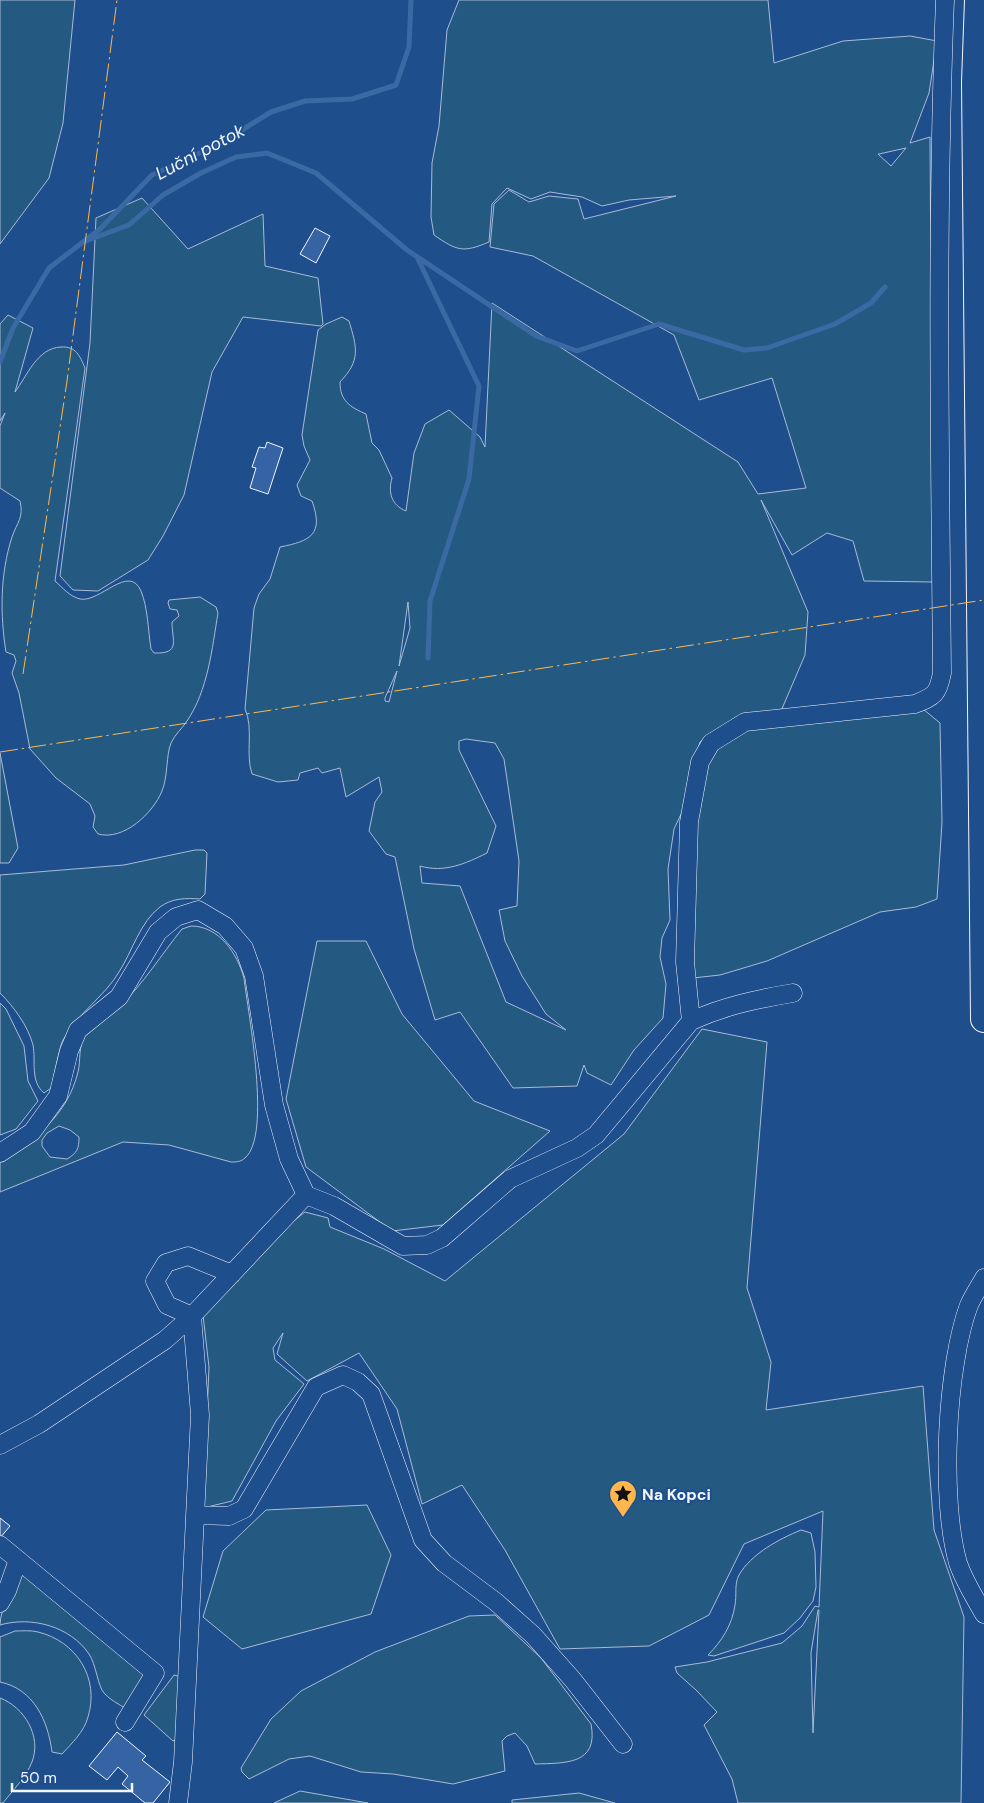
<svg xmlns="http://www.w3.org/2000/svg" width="984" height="1803" font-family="'DM Sans',sans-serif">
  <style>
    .green { fill: #245a82; stroke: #a8bbd7; fill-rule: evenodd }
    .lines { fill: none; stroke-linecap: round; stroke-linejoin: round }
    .stream { stroke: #3b69a3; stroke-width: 5 }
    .building { fill: #3563a3; stroke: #f2f6ff }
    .minor-casing { stroke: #f2f6ff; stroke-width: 19 }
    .highway-casing { stroke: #f2f6ff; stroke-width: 28 }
    .minor { stroke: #1f4e8c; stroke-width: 18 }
    .highway { stroke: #1f4e8c; stroke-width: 26 }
    .power { stroke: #ffb74d; stroke-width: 1; stroke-dasharray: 18 4 2.5 4; stroke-linecap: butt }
    .labels { text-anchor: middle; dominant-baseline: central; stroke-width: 4; stroke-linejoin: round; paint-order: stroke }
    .poi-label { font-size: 16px; font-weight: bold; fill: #f2f6ff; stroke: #1f4e8c; text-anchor: start }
    .water-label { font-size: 18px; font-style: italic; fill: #f2f6ff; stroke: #1f4e8c }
  </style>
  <rect width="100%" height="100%" fill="#1f4e8c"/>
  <path class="green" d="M0 0H75L63 123 49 178 0 244Z
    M459 0H768L774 63 843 41 910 36 937 41 929 93 910 143 930 137 933 582 864 581 853 541 827 533 792 555 761 500 808 612 805 655 781 711 736 717 700 742 691 772 683 810 674 829 668 869 670 920 662 938 660 957 666 984 663 1018 634 1050 611 1085 587 1073 584 1065 577 1086 513 1088 460 1012 435 1020 414 949 395 857 386 854 369 831 375 802 382 792 379 777 346 797 340 768 322 773 318 768 300 773 298 780 278 782 252 774C245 753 254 729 245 709L254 608 259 594 270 579 280 547C311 541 324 534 312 501L301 496 297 485 310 460 304 446 302 435 318 330 326 324 342 317 349 321C357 348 361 360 340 382 340 401 350 407 366 414L372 443 379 450 392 478C388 492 391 505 406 511L414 453 425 424 449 410 480 437 485 447 492 303 738 462 758 494 806 488 772 378 699 400 674 335 533 256 490 247 494 204 509 190 529 202 549 196 578 199 584 219 676 196 629 200 602 206 582 197 550 192 531 199 507 188 492 204 489 242C463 253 457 251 434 235L431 217 432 163 439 126 447 30ZM906 148 891 166 878 154H879ZM408 602 410 628 399 666ZM397 671 389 702 385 701V698ZM466 739 495 743 504 759 519 861 517 906 499 910 505 941 522 976 546 1014 566 1030 506 1002 460 886 422 883 420 866C444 873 465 864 487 853L496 826 459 750V741Z
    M142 198 188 249 263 214 265 266 318 278 323 324 321 326 243 317 212 372 184 495 163 536 148 560 98 591 73 590 60 576 90 343 96 218Z
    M8 315 33 328 15 392C27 376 37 348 61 347 76 346 80 356 85 368L55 581C63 588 69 596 80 599 100 603 129 563 141 591 148 608 148 630 151 649L154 653C181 654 172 641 172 622L179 616 177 610 170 609 168 603 169 600 200 597 216 607 218 613C212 649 208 690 187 721 182 729 175 734 171 743 166 755 168 777 162 791 153 813 124 841 98 834L93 827 95 816 90 804 56 778 30 749 19 693 12 673 16 661 14 655 6 652C0 615 0 574 12 537 17 522 24 518 20 501L0 488V426L5 413 0 421V324Z
    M923 709 940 723 942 822 937 899 916 907 880 912 767 961 720 975 693 978C693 932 687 781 715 749 724 738 742 733 755 728Z
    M0 753 18 848 9 863H0Z
    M195 850H204L207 853 205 894 200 899C186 898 172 898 160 907 140 922 132 952 119 972 105 996 78 1013 63 1040 59 1048 54 1077 51 1088L44 1093C30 1081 36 1062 33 1045 28 1026 14 1007 0 993V875L124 865Z
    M191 926C219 926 237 953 244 978 248 1013 272 1135 245 1158 241 1162 236 1162 231 1162L169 1145 123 1142 0 1192V1161C36 1138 67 1116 78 1072 81 1060 78 1046 85 1035 93 1024 110 1016 120 1006 144 983 161 955 182 929ZM59 1126 70 1130 79 1137C79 1149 77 1153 67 1159L50 1157 42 1146V1140L47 1133Z
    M317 941H366L402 1014 474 1101 550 1131 443 1225 392 1231 306 1167 286 1099Z
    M0 1003 6 1009 24 1046 28 1081 38 1101 16 1129 0 1135Z
    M702 1029 767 1042 747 1288 771 1362 766 1410 923 1386 934 1530 964 1617 961 1803H738L732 1779 704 1725 717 1712 696 1690 677 1673 675 1667 707 1662 782 1643 802 1626 815 1606 819 1607 823 1511 744 1544 709 1615 649 1646 560 1649 505 1550 462 1485 422 1504 397 1409 359 1353 307 1381 277 1354 283 1333 273 1348 275 1360 304 1384 276 1421 232 1501 203 1508 209 1367 203 1315 286 1227 305 1212 328 1218 330 1227 384 1249 445 1281 624 1134ZM818 1610H819L813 1733 811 1653Z
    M367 1505 391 1555 371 1614 242 1649 203 1617 223 1551 266 1510Z
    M801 1530 811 1533 815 1552 816 1587 813 1601 800 1618 784 1633 714 1656 708 1655C722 1641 732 1625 735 1605 737 1595 734 1584 739 1575 751 1554 779 1539 801 1530Z
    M21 1573 147 1676 126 1709C119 1704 110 1700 104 1693 98 1687 96 1664 89 1654 70 1626 31 1616 0 1625 0 1607 14 1590 21 1573Z
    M495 1615 541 1658 591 1724C599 1765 565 1763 535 1764L527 1746 515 1733 507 1736 502 1741 505 1771 453 1784 393 1774 361 1772 310 1756 289 1759 249 1779 242 1772 241 1768 271 1719 301 1691 375 1652 469 1616Z
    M15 1631C22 1631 31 1630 38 1632 76 1641 100 1678 88 1717 84 1732 72 1743 62 1754L52 1752C48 1721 34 1689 0 1682V1637Z
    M174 1675 185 1678 178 1739 173 1741 144 1715Z
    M0 1698C24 1707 42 1736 32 1762 26 1777 13 1790 3 1803H0Z
    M300 1791 368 1803H274Z
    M579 1793 615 1803H512V1800Z"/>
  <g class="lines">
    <path class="stream" d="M83 242 129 225 163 195 201 173 236 157 267 153 316 173 407 250 536 336 577 351 659 324 744 350 767 348 835 324 871 303 885 287
      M417 257 479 386 469 479 430 601 428 658
      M0 362 13 328 49 268 100 229 152 175 219 144 271 112 305 101 352 99 396 85 409 47 411 0"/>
  </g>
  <path class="building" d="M315 228 330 236 316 263 300 254Z
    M267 442 283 448 268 494 250 488 256 468 252 467 259 447 265 448Z
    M0 1518 10 1526 0 1538Z
    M117 1732 146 1756 142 1760 170 1782 153 1803H145L122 1784 128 1776 118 1767 107 1780 89 1766Z"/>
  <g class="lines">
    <defs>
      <path id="minor" d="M691 1021 685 962 689 822 700 762 711 743 745 722 915 704C935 696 938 694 942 673 940 448 936 224 945 0
        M0 1153 32 1132 58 1096 69 1051 78 1030 119 997 158 932 176 917 198 910 225 926 244 948 254 976 274 1105 289 1159 306 1195 334 1206 403 1246 427 1245 442 1238 510 1179 577 1148 596 1135 691 1021C724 1006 757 999 793 993
        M984 1278C979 1287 973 1296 969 1305 946 1367 940 1500 958 1563 964 1581 975 1598 984 1614
        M192 1316 167 1305 155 1281 166 1263 188 1256 232 1274
        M0 1445 39 1424 165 1340 192 1316 306 1195
        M195 1515 229 1516 244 1509 316 1387 343 1375 358 1382 371 1394 423 1540 444 1563 496 1602 533 1635 573 1680 623 1744
        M0 1545 155 1673 125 1722
        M0 1603 7 1591 18 1560
        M178 1803 183 1762 200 1415 192 1316"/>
      <path id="highway" d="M978 0 975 82 984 1019"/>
    </defs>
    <use href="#minor" class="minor-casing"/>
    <use href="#highway" class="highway-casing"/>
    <use href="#minor" class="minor"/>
    <use href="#highway" class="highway"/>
    <path class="power" d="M23 674 67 381 117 0
      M0 752 984 600"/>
  </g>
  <defs>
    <symbol id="sight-pin" viewBox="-11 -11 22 30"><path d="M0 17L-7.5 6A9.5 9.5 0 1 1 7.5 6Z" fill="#ffb74d" stroke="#1f4e8c"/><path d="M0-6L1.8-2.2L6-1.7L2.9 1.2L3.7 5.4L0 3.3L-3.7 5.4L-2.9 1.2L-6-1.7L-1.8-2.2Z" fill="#111"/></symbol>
  </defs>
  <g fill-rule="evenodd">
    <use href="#sight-pin" x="607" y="1478" width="32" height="43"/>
  </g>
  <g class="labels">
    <g class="poi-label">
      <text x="642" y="1494">Na Kopci</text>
    </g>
    <g class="water-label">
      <text transform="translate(200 152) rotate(-28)">Luční potok</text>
    </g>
  </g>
  <path d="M12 1783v8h120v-8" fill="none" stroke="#f2f6ff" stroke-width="2.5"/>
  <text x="20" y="1783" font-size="15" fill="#f2f6ff" stroke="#1f4e8c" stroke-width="4" paint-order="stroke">50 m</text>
</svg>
